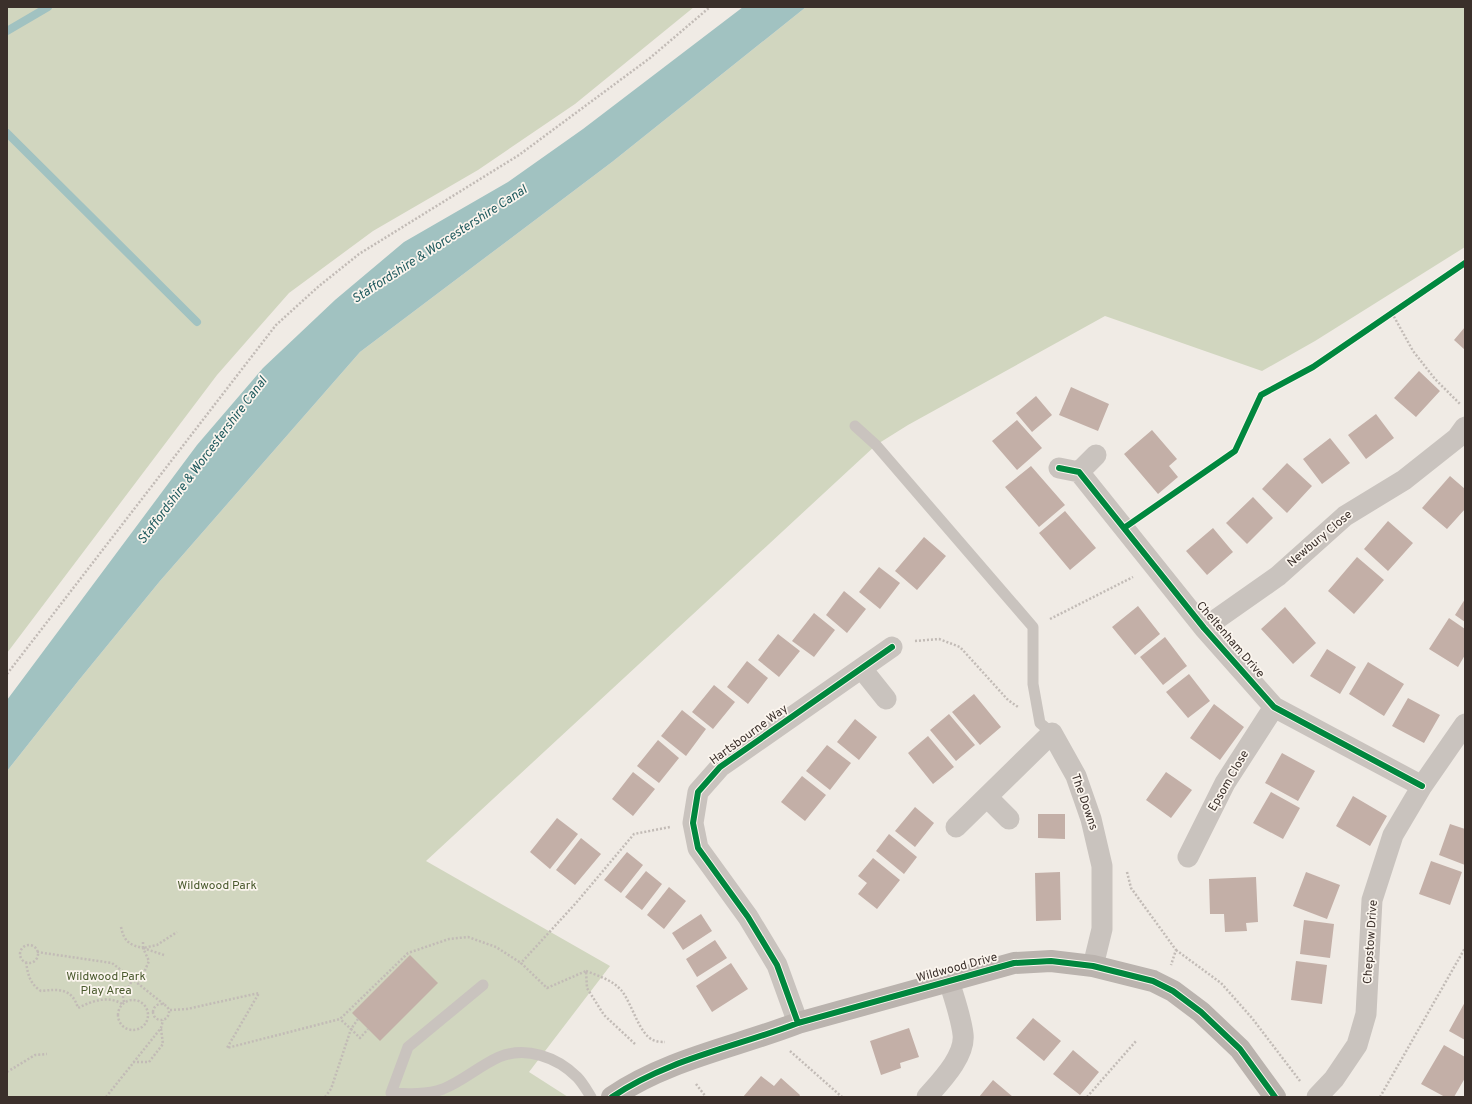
<svg xmlns="http://www.w3.org/2000/svg" width="1472" height="1104" font-family="Overpass,sans-serif">
  <style>
    .green { fill: #d1d6bf }
    .water { fill: #a1c2c1 }
    .lines { fill: none; stroke-linecap: round; stroke-linejoin: round }
    .stream { stroke: #a1c2c1; stroke-width: 8 }
    .building { fill: #c3afa7 }
    .path { stroke: #c2bbb6; stroke-width: 2.5; stroke-dasharray: 2 2; stroke-linecap: butt }
    .lane { stroke: #c9c3be; stroke-width: 11 }
    .street { stroke: #c9c3be; stroke-width: 21 }
    .secondary { stroke: #bab3ae; stroke-width: 22 }
    .cycleway-casing { stroke: #fbf5ee; stroke-width: 8 }
    .cycleway { stroke: #00873e; stroke-width: 6 }
    .labels { text-anchor: middle; dominant-baseline: central; stroke-width: 3.5; stroke-linejoin: round; paint-order: stroke }
    .street-label { font-size: 12px; fill: #3b302b; stroke: #fbf5ee }
    .park-label { font-size: 12px; fill: #4a5a2e; stroke: #fbf5ee }
    .water-label { font-size: 13px; font-style: italic; fill: #1f5a5e; stroke: #fbf5ee }
  </style>
  <rect width="100%" height="100%" fill="#f0ebe5"/>
  <path class="green" d="M7 7H694L575 104 478 170 373 231 289 293 217 375 7 653Z
    M806 7H1465V247L1315 341 1262 371 1105 316 908 425 876 445 426 861 610 966 529 1072 568 1097H7V771L79 680 160 581 360 352 612 162Z"/>
  <path class="water" d="M743 7H806L612 162 360 352 160 581 79 680 7 771V700L197 445 263 368 335 300 404 242 508 182 583 129Z"/>
  <g class="lines">
    <path class="stream" d="M7 31 48 7
      M7 133 197 322"/>
  </g>
  <path class="building" d="M1465 327V350L1454 340Z
    M1419 371 1440 391 1416 417 1394 398Z
    M1071 387 1109 404 1098 431 1059 415Z
    M1036 396 1052 415 1032 432 1016 413Z
    M1376 414 1394 438 1366 459 1348 435Z
    M1017 420 1042 448 1017 470 992 441Z
    M1152 430 1177 459 1169 466 1178 477 1158 494 1124 454Z
    M1330 438 1350 463 1322 484 1303 459Z
    M1287 463 1312 486 1287 513 1262 489Z
    M1031 466 1065 505 1039 527 1005 487Z
    M1450 476 1465 489V509L1447 529 1422 508Z
    M1253 497 1273 518 1247 544 1226 523Z
    M1065 511 1096 548 1070 570 1039 533Z
    M1388 521 1413 543 1388 571 1364 549Z
    M1213 528 1233 552 1207 575 1186 551Z
    M924 537 946 556 917 590 895 571Z
    M1357 557 1384 580 1354 614 1328 591Z
    M879 567 900 583 880 609 859 592Z
    M844 591 866 609 847 633 826 615Z
    M1465 599V622L1455 615Z
    M1138 606 1160 634 1135 655 1112 627Z
    M1285 607 1316 643 1293 664 1261 629Z
    M814 613 835 630 814 657 792 641Z
    M1449 618 1465 629V655L1458 667 1429 649Z
    M778 634 800 651 779 677 758 660Z
    M1165 637 1187 666 1163 685 1140 657Z
    M1327 649 1356 667 1340 694 1310 676Z
    M747 661 768 678 748 704 727 687Z
    M1368 662 1404 684 1384 716 1349 694Z
    M1189 674 1210 701 1188 718 1166 692Z
    M714 685 735 702 713 729 692 712Z
    M974 694 1001 727 980 745 952 712Z
    M1408 698 1440 715 1424 743 1392 726Z
    M1214 704 1244 727 1220 760 1190 738Z
    M682 710 706 729 686 756 661 736Z
    M949 714 975 745 956 761 930 730Z
    M855 719 877 737 859 760 837 742Z
    M928 736 954 767 933 784 908 753Z
    M658 740 679 758 659 783 637 766Z
    M827 745 851 763 830 790 806 771Z
    M1282 753 1315 771 1298 801 1265 783Z
    M633 772 655 789 633 816 612 799Z
    M1166 772 1192 790 1171 818 1146 800Z
    M802 776 826 795 805 821 781 802Z
    M1271 792 1300 808 1283 839 1253 823Z
    M1353 796 1387 816 1370 846 1336 826Z
    M915 807 934 823 915 847 895 831Z
    M1038 814H1065V839L1038 838Z
    M557 818 578 834 550 869 530 852Z
    M1450 824 1465 829V865L1439 855Z
    M889 834 917 857 904 874 876 851Z
    M581 838 601 854 575 885 556 870Z
    M627 852 643 865 621 893 604 880Z
    M873 858 900 880 877 909 858 894 867 883 858 876Z
    M1431 861 1462 872 1450 905 1419 894Z
    M646 871 662 884 642 910 625 897Z
    M1060 872 1061 920 1036 921 1035 873Z
    M1306 872 1340 885 1327 919 1293 906Z
    M1256 877 1258 922 1246 923 1247 931 1225 932 1224 914H1210L1209 879Z
    M669 887 686 901 664 929 647 915Z
    M701 914 712 931 683 950 672 933Z
    M1304 920 1334 924 1330 958 1300 954Z
    M715 940 727 958 697 977 686 959Z
    M410 955 438 983 380 1041 352 1013Z
    M1296 961 1327 965 1322 1004 1291 1000Z
    M731 963 748 989 712 1012 696 986Z
    M1465 1002V1040L1449 1031Z
    M1033 1018 1061 1041 1044 1061 1016 1038Z
    M909 1028 919 1057 900 1063 901 1068 881 1075 870 1041Z
    M1444 1045 1465 1057V1078L1454 1097H1445L1421 1084Z
    M1073 1050 1099 1072 1080 1095 1053 1074Z
    M761 1076 774 1086 781 1078 800 1095 799 1097H743Z
    M993 1080 1013 1097H979Z"/>
  <g class="lines">
    <path class="path" d="M1392 313 1413 351 1435 379 1460 404
      M1050 619 1133 577
      M915 641 939 639 960 647 1008 700 1018 707
      M7 674 276 325 319 286 359 254 519 155 650 58 710 7
      M1127 872 1131 888 1176 950 1171 965
      M121 927C124 941 129 945 143 948L149 961 139 984
      M143 942V948
      M20 954a9 9 0 1 1 18 0a9 9 0 1 1-18 0Z
      M1176 950 1221 983 1252 1018 1300 1081
      M37 952 112 963 165 1005
      M164 955 143 948 157 945 177 932
      M26 962C28 975 30 984 41 991 59 989 72 988 78 1008 92 1001 108 995 122 1004
      M586 971C599 976 612 980 621 990 632 1003 639 1034 653 1040 657 1042 662 1042 665 1042
      M118 1015a15 15 0 1 1 30 0a15 15 0 1 1-30 0Z
      M124 1002 123 997 133 979
      M153 1012a8 8 0 1 1 16 0a8 8 0 1 1-16 0Z
      M170 1010 187 1009 259 993 227 1048 340 1019 408 953 449 939 468 937 496 947 521 963
      M358 1019 351 1029 360 1038 368 1029
      M635 1044 604 1015 587 988 586 971 547 988 521 963 576 903 634 834 670 827
      M790 1051 842 1097
      M133 1062H149L163 1044 161 1029
      M7 1072 35 1055 47 1054
      M696 1084 706 1097
      M106 1097 161 1028 163 1020
      M325 1097 331 1089 351 1029 340 1019
      M1087 1097 1136 1041
      M1380 1097 1465 948"/>
    <path class="lane" d="M855 426 876 445 1033 627V684L1040 723 1052 733
      M483 985 408 1047 391 1093C409 1094 426 1095 443 1089 463 1081 479 1066 499 1057 526 1046 557 1057 577 1077 583 1083 587 1091 591 1097"/>
    <path class="street" d="M1059 468 1079 472 1204 628 1274 707 1422 786
      M1079 472 1096 455
      M1204 628 1278 576 1345 516 1404 480 1457 438 1465 427
      M862 669 886 699
      M987 797 1009 819
      M956 827 1052 733 1076 776 1091 819 1102 866V929L1093 966
      M1188 857 1225 783 1274 707
      M798 1023 777 965 748 917 698 848 693 823 698 792 720 767 892 647
      M927 1097C940 1082 966 1056 963 1034 961 1017 954 998 949 981
      M1317 1097 1334 1079 1357 1045 1366 1014 1372 900 1393 835 1422 786 1465 724"/>
    <path class="secondary" d="M612 1097C668 1059 736 1047 798 1023L1014 963 1051 961 1093 966 1153 981 1173 991 1201 1012 1240 1049 1275 1097"/>
    <defs>
      <path id="cycleway" d="M1059 468 1079 472 1204 628 1274 707 1422 786
        M1124 528 1235 451 1261 395 1313 367 1465 263
        M798 1023 777 965 748 917 698 848 693 823 698 792 720 767 892 647
        M612 1097C668 1059 736 1047 798 1023L1014 963 1051 961 1093 966 1153 981 1173 991 1201 1012 1240 1049 1275 1097"/>
    </defs>
    <use href="#cycleway" class="cycleway-casing"/>
    <use href="#cycleway" class="cycleway"/>
  </g>
  <g class="labels">
    <g class="street-label">
      <text transform="translate(1320 539) rotate(-40)">Newbury Close</text>
      <text transform="translate(1230 640) rotate(49)">Cheltenham Drive</text>
      <text transform="translate(749 735) rotate(-36)">Hartsbourne Way</text>
      <text transform="translate(1229 781) rotate(-60)">Epsom Close</text>
      <text transform="translate(1084 802) rotate(71)">The Downs</text>
      <text transform="translate(1371 942) rotate(-86)">Chepstow Drive</text>
      <text transform="translate(957 968) rotate(-15)">Wildwood Drive</text>
    </g>
    <g class="park-label">
      <text x="217" y="886">Wildwood Park</text>
      <text x="106" y="977">Wildwood Park<tspan x="106" dy="14">Play Area</tspan></text>
    </g>
    <g class="water-label">
      <text transform="translate(440 245) rotate(-33)">Staffordshire &amp; Worcestershire Canal</text>
      <text transform="translate(203 461) rotate(-53)">Staffordshire &amp; Worcestershire Canal</text>
    </g>
  </g>
  <rect width="1472" height="1104" fill="none" stroke="#3b302b" stroke-width="16"/>
</svg>
